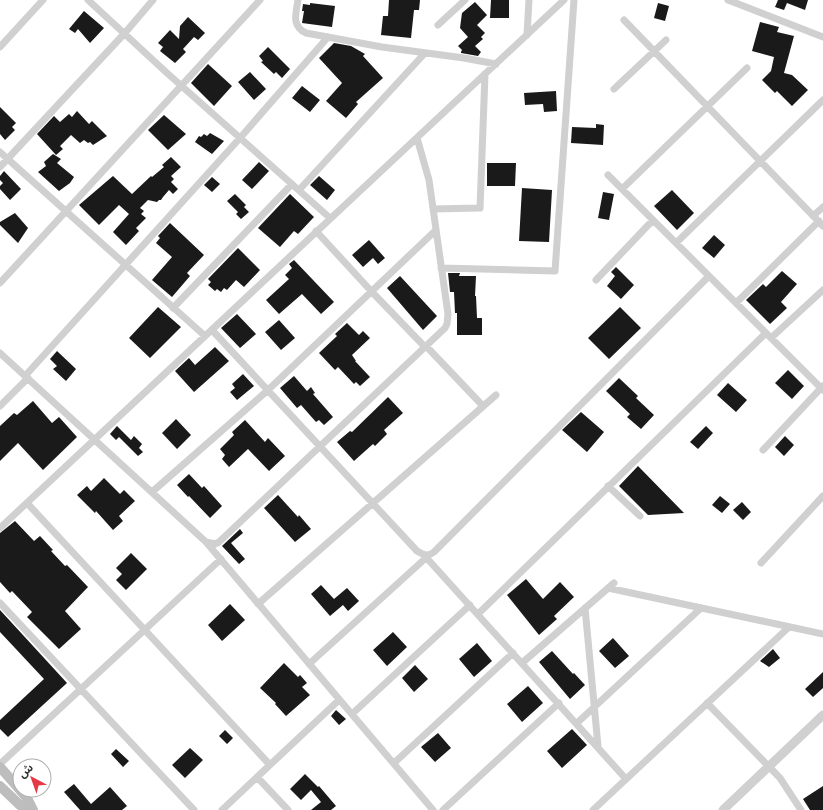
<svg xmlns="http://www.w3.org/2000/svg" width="823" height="810" font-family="Overpass,'Noto Sans Arabic',sans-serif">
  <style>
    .building { fill: #1a1a1a }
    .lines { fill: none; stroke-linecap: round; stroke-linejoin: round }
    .minor { stroke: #d0d0d0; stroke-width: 7 }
    .tertiary { stroke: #d0d0d0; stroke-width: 9 }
    .secondary { stroke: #bdbdbd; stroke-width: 10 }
  </style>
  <rect width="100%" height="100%" fill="#fff"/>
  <path class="building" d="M389 0H420L419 10H414L411 38 381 35 383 16H388Z
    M491 0H509V18H490Z
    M778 0H808L805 10 787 3 784 10 775 7Z
    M475 2 487 15 477 25 485 33 481 37 483 39 475 46 481 52 478 56 461 53V52L462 50 458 46 468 37 460 28 462 13Z
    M310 3 335 6 332 27 302 23 304 11H302L303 4 310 5Z
    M658 3 669 6 665 21 654 18Z
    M84 11 104 28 90 43 78 29 75 33 69 29Z
    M188 17 205 33 198 40 194 37 183 49 186 52 175 63 160 51 163 47 158 43 170 30 179 39 180 26Z
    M760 22 779 27 777 32 794 36 784 73 792 75 808 90 792 106 777 91 775 93 762 80 771 71 774 57 752 51Z
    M334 43 351 46 365 54 363 56 383 78 356 102 358 104 346 118 326 101 342 83 319 58Z
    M268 47 290 69 282 78 276 72 274 74 261 62 263 61 259 56Z
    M208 64 232 86 214 106 191 83Z
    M250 72 266 89 254 100 238 82Z
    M302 86 320 100 310 112 292 98Z
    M556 91 557 111 544 112 543 104 525 105 524 93Z
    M0 107 16 123 12 127 15 130 5 140 0 134Z
    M77 111 89 124 92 121 107 136 93 145 90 142 88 143 84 140 80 143 71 135 60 146 63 149 56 155 37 134 54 116 60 122 69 114 72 117Z
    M164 115 186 134 168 150 148 130Z
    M596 124 604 125 603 145 571 143 572 127 596 128Z
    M210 133 224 141 212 154 195 142 199 136 201 137 204 134 207 136Z
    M53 154 61 159 57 163 74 177 70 183 59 191 38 172 46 166 44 162Z
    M171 157 181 167 171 176 174 179 171 182 178 189 173 194 169 190 163 197 161 200H159L157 202 148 200 140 208 144 211 141 214 146 218 136 228 139 231 126 245 113 232 129 214 119 205 99 225 79 205 113 176 132 194 151 176 152 177 164 167 162 165Z
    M259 162 269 171 252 189 242 180Z
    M487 163H516L515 186H487Z
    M4 171 21 189 10 200 0 189V186L3 183 0 180V176Z
    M319 176 335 190 327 200 310 185Z
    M212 177 220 184 212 192 204 185Z
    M522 188 552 190 549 242 519 241Z
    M672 190 694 213 677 230 654 206Z
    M603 192 614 194 609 220 598 218Z
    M235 194 246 205 244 207 249 212 241 219 236 214 238 212 227 201Z
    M290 194 314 217 298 234 294 231 280 247 258 228Z
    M15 213 28 228 18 243 0 225V222Z
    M170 223 204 255 187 273 190 276 172 297 152 280 172 257 156 243 160 238 158 236Z
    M714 235 725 245 714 258 702 248Z
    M369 240 385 258 378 264 373 258 363 267 352 255Z
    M238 248 260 270 244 287 236 280 227 290 224 288 221 292 217 289 215 291 208 285 211 282 208 279Z
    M294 260 334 302 321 314 302 294 279 314 266 300 289 279 285 275 292 268 289 264Z
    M616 267 634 285 621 299 607 286 615 276 611 272Z
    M782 271 797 284 781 302 787 308 770 324 746 300 763 284 766 287Z
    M448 273H460L459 276H476L475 296H476L477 318H482V335H457V313H455L454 292H450Z
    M400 276 437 316 423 330 387 288Z
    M158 307 181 327 150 358 129 338Z
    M620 307 641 328 609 359 588 338Z
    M237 314 256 334 240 348 221 328Z
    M279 320 295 338 281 350 265 332Z
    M347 323 359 335 363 331 370 338 352 355 356 361H355L370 377 360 386 356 382 354 384 338 367 335 370 319 353 337 336 335 334Z
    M215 347 229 361 194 392 175 371 189 358 195 365Z
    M57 351 76 369 66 381 53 369 57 366 50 359Z
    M788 370 804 386 792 399 775 383Z
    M243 374 254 386 237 400 230 392 235 388 232 384Z
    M294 376 307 391 311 387 315 393 313 394 333 417 324 425 319 420 316 422 301 405 297 408 280 388Z
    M619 378 638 396 636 398 654 415 641 429 627 417 630 414 606 391Z
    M728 383 747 400 736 412 717 395Z
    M388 397 403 413 384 430 387 434 375 446 373 444 354 461 337 442 350 431 352 432Z
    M33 401 52 423 59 417 77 437 43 470 18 443 0 461V426L14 413 17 415Z
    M581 412 604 432 587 452 562 430Z
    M176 419 191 435 177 449 162 433Z
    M245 420 265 442 268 438 285 456 269 471 248 449 229 467 222 459 225 455 220 449 234 435 232 432Z
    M117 426 131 440 134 436 142 444 139 448 143 452 138 456 119 437 116 440 110 434Z
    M706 426 713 433 698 449 690 442Z
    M785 436 794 445 784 456 775 447Z
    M638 466 684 513 648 515 619 486Z
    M189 474 202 488 204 486 222 506 210 518 189 496 188 497 177 485Z
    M104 478 120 494 124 490 135 501 119 516 123 521 113 530 96 511 95 513 77 495 87 486 91 491Z
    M278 495 298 517 299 515 311 529 295 542 264 508Z
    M720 496 730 504 722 513 712 505Z
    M742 502 751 512 743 520 733 510Z
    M15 521 34 541 40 536 53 550 51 551 65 566 67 565 88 587 65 611 81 629 59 649 27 617 32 612 12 591 10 593 0 582V533Z
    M240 529 243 533 231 543 245 559 239 564 222 546Z
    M131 553 147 569 126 590 116 580 122 574 116 568Z
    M526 579 543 599 560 582 574 597 554 616 557 619 539 635 507 595Z
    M321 585 334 599 347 588 359 601 348 611 343 605 330 616 311 594Z
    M230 604 245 620 222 641 208 625Z
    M0 610 67 683 8 737 0 729V720L44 679 0 632Z
    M393 632 407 647 387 666 373 650Z
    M613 638 629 656 615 668 599 651Z
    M477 643 492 661 474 677 459 659Z
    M773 649 780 658 769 667 760 661Z
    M552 651 573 674 574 673 585 685 570 699 539 662Z
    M284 663 298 677 300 675 307 683 302 687 310 695 286 716 275 704 276 703 260 688Z
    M415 665 428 679 414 692 402 678Z
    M823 672V688L813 697 805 689Z
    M528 686 543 703 522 722 507 704Z
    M336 710 346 719 339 725 331 716Z
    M572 729 587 745 562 768 547 751Z
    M225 730 233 738 227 744 219 736Z
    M438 733 451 748 435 762 421 747Z
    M190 748 203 760 185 778 172 765Z
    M116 749 129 761 123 767 111 754Z
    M305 774 318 787 319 786 336 806 331 810H311L321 802 311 790 301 800 290 789Z
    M74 784 91 804 110 787 127 806 122 810H80L64 792Z
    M823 786V810H810L803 799Z"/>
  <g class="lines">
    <path class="minor" d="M88 0 167 73 330 218
      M298 0C296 13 291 26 306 33L382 47 464 58 496 64
      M728 0 823 37
      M624 20 823 226
      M438 25 465 0
      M527 35 529 0
      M0 47 43 0
      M614 89 666 40
      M0 152 205 336
      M0 167 124 34 153 0
      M608 175 823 390
      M622 189 747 68
      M299 190 425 53
      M433 209 480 208 485 74
      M813 216 823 207
      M316 231 372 292 425 347
      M676 243 823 100
      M441 268 555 271 574 0
      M596 280 653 220
      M0 283 260 0
      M736 303 819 221
      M173 308 292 184
      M212 330 417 551C424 555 427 557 434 552L709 276
      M771 338 823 290
      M426 346 483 406
      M0 353 206 542 215 544 219 542 445 328 447 324 448 314 429 180 417 138
      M25 376 240 138 328 37
      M0 406 28 378
      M763 450 823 386
      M608 486 640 516
      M152 492 268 390 436 230
      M27 503 270 765
      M0 528 564 0
      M206 542 433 810
      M424 555 626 779
      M761 563 823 496
      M608 588 823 634
      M0 603 194 810
      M258 604 496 395
      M585 608 598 746
      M478 614 766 333
      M522 663 614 583
      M309 664 428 556
      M707 703 780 778 801 810
      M352 714 470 605
      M577 723 701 608
      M394 763 513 653
      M0 764 221 559
      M257 777 288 810
      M222 810 339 700
      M443 810 559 703
      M593 810 789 627"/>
    <path class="tertiary" d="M723 810 823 715"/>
    <path class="secondary" d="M0 767 27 798 33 810
      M0 786 20 805 30 810"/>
  </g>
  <g transform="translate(32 778) rotate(319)"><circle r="19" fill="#ffffff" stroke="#adadad"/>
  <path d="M0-3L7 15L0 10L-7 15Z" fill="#e63946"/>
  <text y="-6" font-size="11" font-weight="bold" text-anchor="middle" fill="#333333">ش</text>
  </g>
</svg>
